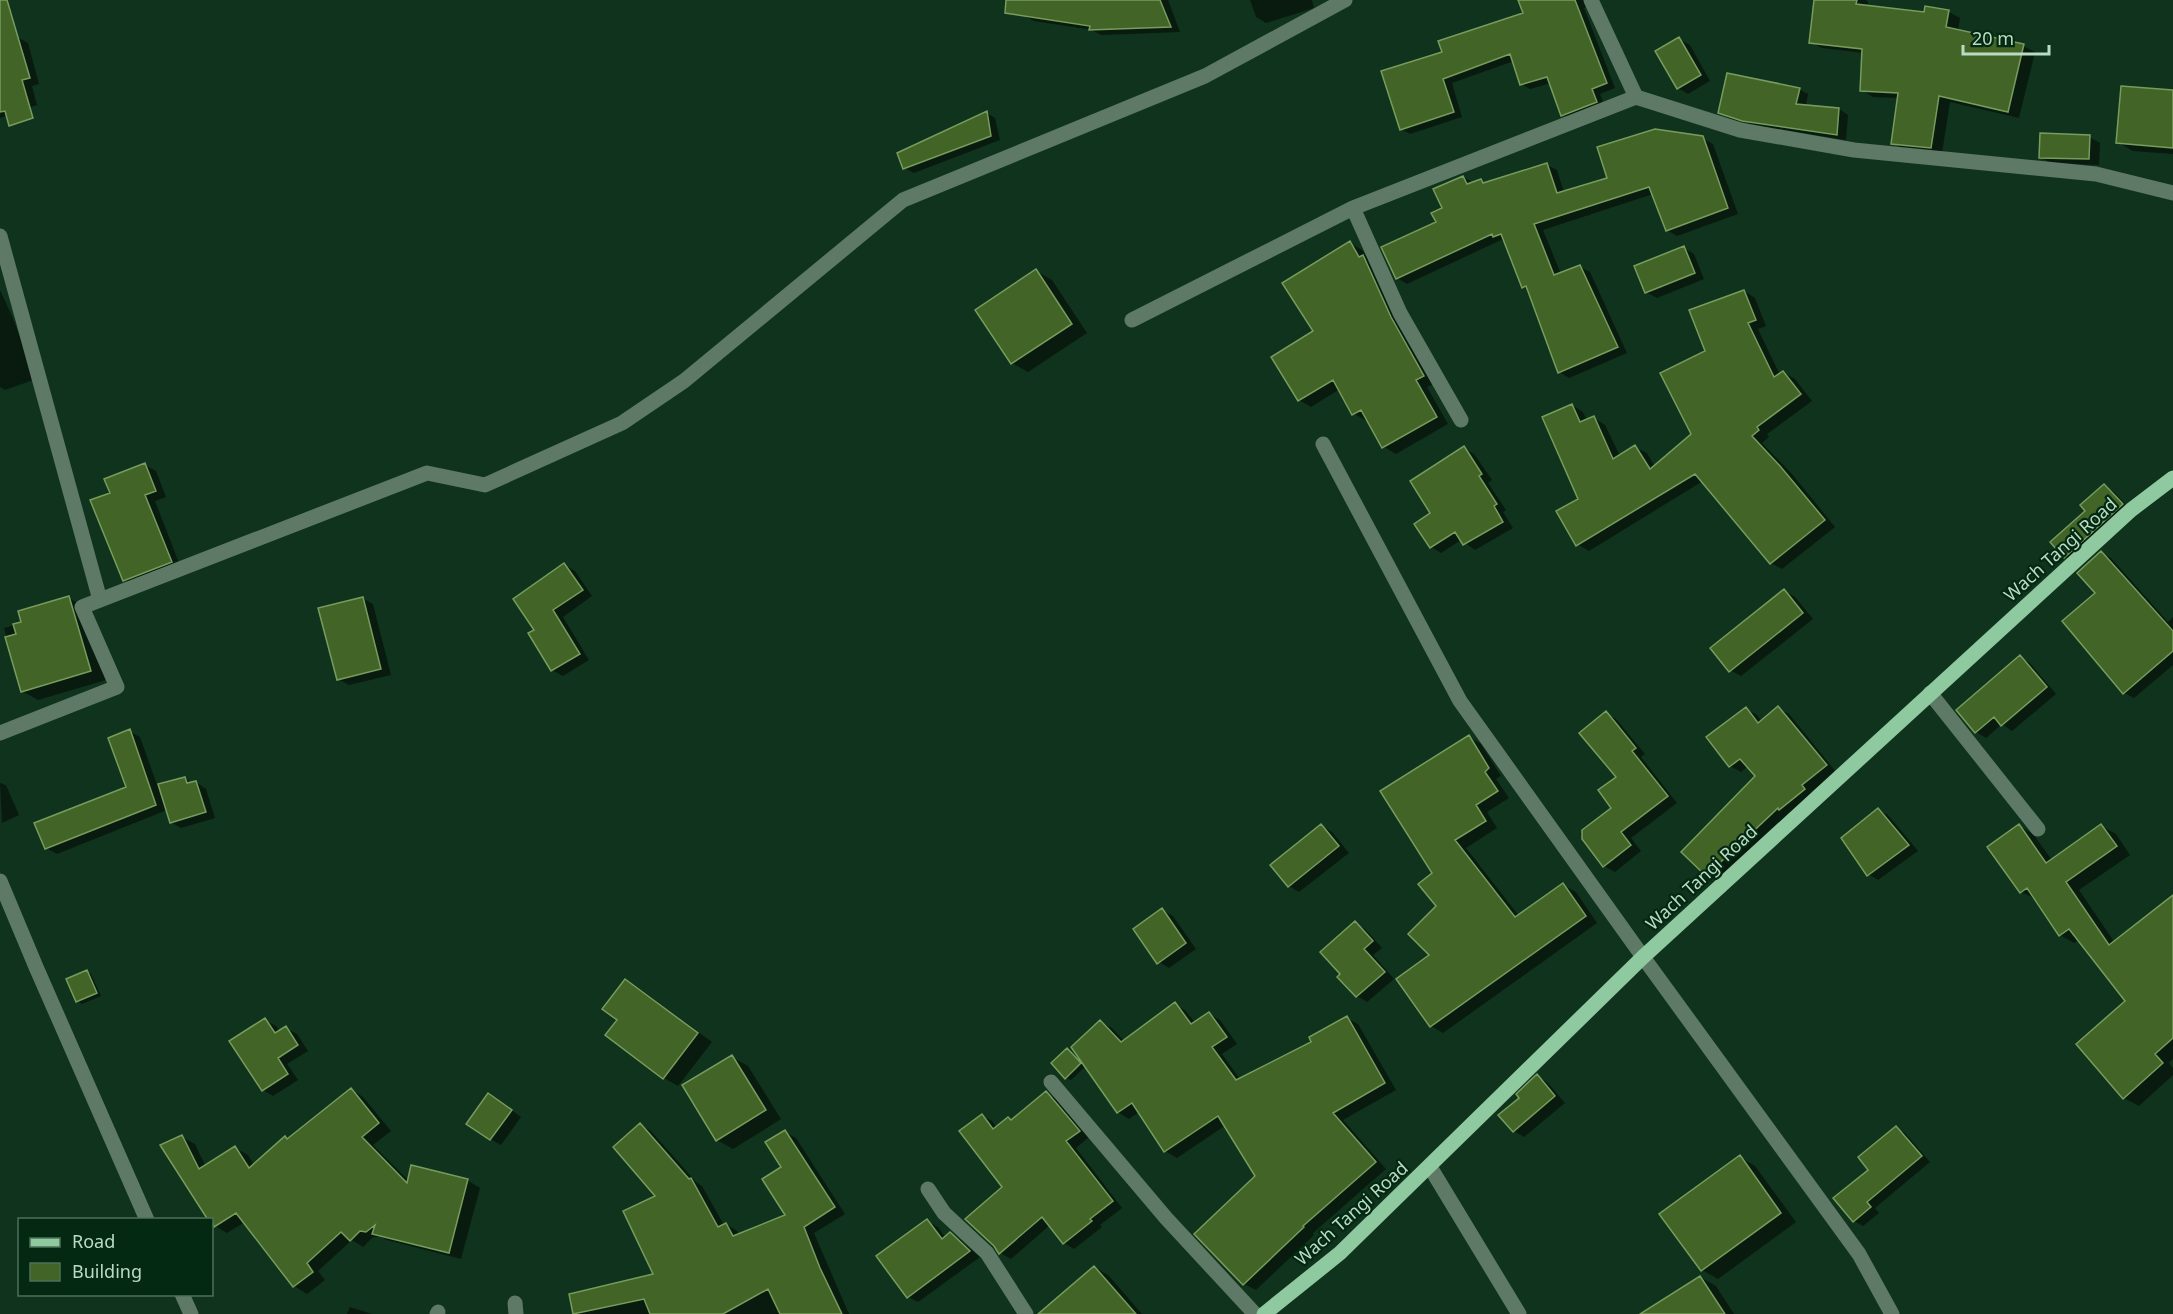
<svg xmlns="http://www.w3.org/2000/svg" width="2173" height="1314" font-family="'Noto Sans',sans-serif">
  <style>
    .shadow { fill: #0007 }
    .building { fill: #426427; stroke: #779c5e; stroke-width: 1.5 }
    .lines { fill: none; stroke-linecap: round; stroke-linejoin: round }
    .minor { stroke: #5e7966; stroke-width: 15 }
    .major { stroke: #8fc9a0; stroke-width: 15 }
    .labels { text-anchor: middle; dominant-baseline: central; stroke-width: 4.5; stroke-linejoin: round; paint-order: stroke }
    .street-label { font-size: 18px; fill: #badbc3; stroke: #042913 }
  </style>
  <rect width="100%" height="100%" fill="#0f331c"/>
  <path class="shadow" d="M1026 0H1168L1180 32 1101 35 1092 30 1034 21 1023 15Z
    M1250 0H1312L1314 8 1266 23 1256 17Z
    M1520 0H1593L1590 5 1584 8 1615 88 1600 94 1605 107 1571 120 1563 115 1551 83 1530 89 1521 84 1514 61 1452 83 1462 117 1410 134 1401 129 1444 53 1525 14Z
    M1815 0H1866L1868 2V7L1925 14 1949 12 1960 18 1958 31 2023 46 2035 52 2019 118 1950 102 1942 153 1904 150 1893 143 1899 98 1873 97 1862 90 1864 53 1822 48 1810 42Z
    M17 37 28 43 39 84 32 86 37 105 0 118V42Z
    M1679 39 1690 45 1710 81 1688 94 1678 88Z
    M1799 89 1808 94 1806 106 1839 109 1848 115 1846 140 1753 125 1729 118 1720 112Z
    M2173 92V154L2133 151 2117 142Z
    M987 113 995 118 1000 140 914 173 905 168Z
    M2089 137 2100 143 2099 165 2051 163 2040 157Z
    M1702 138 1713 144 1738 214 1677 236 1667 230 1653 194 1543 230 1561 274 1580 267 1590 272 1627 353 1569 378 1559 372 1529 290 1523 287 1504 242 1501 240 1407 284 1397 278 1437 222 1463 177 1474 183 1481 181 1486 184 1547 165 1557 170 1564 192 1609 179Z
    M1350 243 1362 250 1368 259 1375 264 1436 383 1427 387 1448 424 1396 454 1384 447 1368 419 1365 420 1353 413 1340 389 1311 407 1299 400 1315 331Z
    M1684 248 1694 254 1704 279 1657 298 1646 292Z
    M1036 271 1052 280 1087 333 1028 372 1012 363Z
    M0 290 12 316 36 379 5 390 0 387Z
    M1744 291 1755 298 1766 326 1758 329 1780 375 1783 372 1795 379 1812 401 1767 434 1769 437 1762 443 1792 474 1835 527 1782 569 1771 563 1703 481 1589 551 1577 544 1580 499 1572 405 1583 412 1587 421 1594 418 1605 425 1620 456 1635 447 1647 453 1655 467 1693 434 1706 352Z
    M1464 448 1474 454 1492 480 1488 483 1506 510 1503 512 1513 528 1475 550 1461 540 1441 553 1431 547 1432 513Z
    M145 465 156 471 166 497 155 501 181 568 134 586 124 580 111 494Z
    M2104 486 2114 492 2132 511 2075 563 2065 557Z
    M2101 553 2111 558 2168 622 2173 617V665L2134 698 2124 693 2098 593Z
    M564 565 575 571 592 596 563 617 589 660 563 676 552 670 530 634 536 630Z
    M1785 591 1795 597 1813 619 1741 676 1730 670Z
    M69 598 85 607 106 680 38 700 22 691 4 628 23 623Z
    M362 598 373 604 391 675 349 685 338 679Z
    M2020 657 2030 663 2056 694 2012 731 2002 724 1986 738 1976 732Z
    M1778 708 1789 714 1836 772 1811 792 1814 795 1791 814 1789 813 1718 881 1707 875 1684 852 1757 776 1748 766 1741 772 1730 766 1746 709 1757 715 1762 722Z
    M1606 713 1616 719 1645 754 1641 757 1677 803 1631 838 1641 851 1615 872 1604 866 1580 834 1613 808 1618 777Z
    M129 731 140 737 161 796 185 778 193 783 196 782 206 789 215 818 181 828 171 822 167 810 57 854 46 848 127 788Z
    M1469 737 1481 744 1501 776 1496 779 1509 798 1487 812 1497 828 1466 848 1519 916 1563 885 1576 892 1597 923 1443 1033 1431 1026V956L1438 906 1434 873Z
    M0 783 6 785 19 815 2 823Z
    M1878 810 1888 815 1918 851 1878 880 1868 874Z
    M1322 826 1332 832 1349 853 1299 892 1289 886Z
    M2019 826 2033 834 2052 860 2101 826 2116 834 2130 855 2079 890 2115 943 2173 897V1059L2169 1063 2173 1068V1075L2139 1106 2124 1098 2127 1001 2079 940 2074 943 2060 935 2036 899 2021 892Z
    M1162 910 1173 916 1196 949 1169 968 1159 962Z
    M1355 923 1365 929 1382 948 1373 955 1394 979 1367 1002 1357 996Z
    M86 971 91 974 101 996 82 1004 77 1001Z
    M625 981 640 989 712 1042 678 1086 664 1078 619 1020Z
    M1175 1004 1186 1011 1195 1023 1209 1014 1220 1020 1237 1044 1222 1054 1240 1079 1313 1042 1347 1018 1358 1024 1396 1090 1343 1120 1386 1169 1313 1233 1314 1235 1256 1290 1244 1284 1196 1234 1257 1176 1226 1125 1177 1158 1165 1151 1139 1112 1129 1119 1118 1112 1086 1066 1071 1080 1066 1078 1067 1050 1081 1062 1082 1061 1100 1022 1112 1028 1124 1041Z
    M265 1020 276 1026 280 1032 286 1028 297 1034 308 1051 287 1064 298 1080 273 1096 263 1090Z
    M732 1057 748 1066 781 1119 733 1149 717 1140 684 1086Z
    M1537 1076 1547 1082 1565 1103 1524 1137 1514 1131 1521 1098Z
    M351 1089 363 1097 391 1131 373 1145 409 1181 467 1180 480 1188 461 1259 387 1240 381 1237H373L363 1247 352 1240 318 1271 325 1280 307 1294 294 1286 245 1222 227 1233 215 1226 182 1137 195 1144 206 1167 235 1148 248 1155 254 1165Z
    M1046 1093 1057 1099 1089 1137 1076 1148 1122 1208 1100 1225 1102 1227 1074 1249 1064 1243 1050 1225 1011 1259 1000 1253 995 1245 1004 1187 982 1116 992 1121 997 1128 1012 1121Z
    M499 1101 521 1117 501 1145 490 1139Z
    M640 1125 651 1131 696 1182 702 1186 724 1225 726 1224 737 1231 739 1235 787 1215 783 1167 785 1132 796 1138 845 1214 814 1233 849 1314H575L571 1295 656 1275 658 1196Z
    M1896 1128 1905 1133 1930 1162 1875 1208 1879 1213 1863 1226 1854 1221 1870 1170Z
    M1740 1157 1755 1166 1796 1222 1718 1279 1702 1270 1662 1214Z
    M927 1221 938 1227 945 1237 950 1234 960 1240 980 1257 918 1302 908 1297Z
    M1095 1267 1109 1276 1142 1314H1049Z
    M1700 1277 1716 1286 1734 1314H1649Z
    M350 1307 372 1314H347Z"/>
  <path class="building" d="M0 0H7L30 78 22 80 33 118 9 126 5 111 0 112Z
    M1006 0H1160L1171 27 1089 30 1090 26 1005 13Z
    M1518 0H1575L1607 83 1592 89 1597 102 1561 116 1547 77 1520 85 1510 54 1443 79 1454 112 1400 130 1381 71 1442 52 1438 41 1523 13Z
    M1814 0H1857L1856 4 1924 12 1925 6 1949 10 1946 27 2024 44 2008 112 1939 96 1931 148 1891 144 1898 93 1860 91 1862 49 1809 43Z
    M1679 37 1701 75 1677 89 1655 51Z
    M1727 73 1800 88 1796 104 1839 108 1837 135 1742 121 1718 113Z
    M2121 86 2173 90V148L2116 143Z
    M987 111 991 136 903 169 897 153Z
    M1655 129 1703 136 1728 208 1666 231 1649 187 1534 224 1554 275 1580 265 1618 347 1558 373 1526 286 1522 288 1501 234 1493 237 1492 234 1396 279 1381 247 1436 222 1431 213 1442 208 1433 189 1463 176 1467 184 1481 179 1483 183 1547 163 1557 193 1607 178 1597 147Z
    M2040 133 2090 135 2089 159 2039 158Z
    M1350 241 1359 257 1363 255 1391 317 1424 376 1416 380 1437 417 1382 448 1361 410 1352 415 1333 380 1298 401 1271 357 1313 331 1282 283Z
    M1684 246 1695 273 1645 293 1634 266Z
    M1036 269 1072 324 1011 364 975 310Z
    M1744 290 1756 320 1748 323 1774 377 1783 371 1801 394 1757 427 1759 430 1752 436 1780 466 1825 520 1770 564 1695 474 1576 546 1556 511 1578 499 1542 417 1572 404 1580 422 1594 416 1613 459 1635 445 1650 469 1691 434 1660 373 1705 351 1689 310Z
    M1464 446 1482 474 1479 476 1497 504 1494 506 1503 522 1463 545 1455 532 1430 548 1414 524 1430 513 1410 481Z
    M145 463 156 491 145 495 172 562 123 581 90 500 110 493 104 479Z
    M2104 484 2123 504 2064 558 2050 542 2085 511 2080 505Z
    M2101 551 2173 631V651L2123 694 2062 621 2095 593 2077 573Z
    M564 563 583 590 553 610 580 654 551 671 528 633 534 630 513 599Z
    M1784 589 1803 613 1729 672 1710 648Z
    M69 596 91 671 21 692 5 637 16 634 13 624 21 622 18 611Z
    M363 597 381 669 337 680 318 608Z
    M2020 655 2047 687 2001 726 1994 717 1975 733 1956 710Z
    M1778 706 1827 765 1802 785 1805 789 1779 810 1778 808 1706 876 1681 852 1755 776 1740 759 1729 767 1706 737 1746 707 1758 723Z
    M1606 711 1636 748 1632 751 1668 796 1621 832 1631 845 1603 867 1582 839V830L1611 808 1598 790 1616 777 1579 733Z
    M130 729 156 805 45 849 34 823 126 787 108 738Z
    M1469 735 1489 768 1485 772 1498 791 1476 805 1486 821 1455 840 1515 917 1563 883 1586 916 1430 1027 1396 979 1429 955 1408 934 1436 906 1418 884 1432 873 1380 791Z
    M185 777 187 783 196 781 206 812 170 823 158 784Z
    M1878 808 1909 845 1867 876 1841 838Z
    M1321 824 1339 846 1288 887 1270 865Z
    M2019 824 2046 863 2101 824 2117 846 2066 882 2109 945 2173 895V1038L2155 1054 2163 1063 2123 1099 2076 1044 2125 1001 2069 929 2059 936 2027 888 2020 893 1987 847Z
    M1162 908 1186 943 1157 964 1133 929Z
    M1355 921 1373 941 1364 949 1385 972 1356 997 1337 977 1340 974 1320 952Z
    M87 970 97 993 76 1002 66 979Z
    M625 979 698 1033 663 1079 605 1035 617 1020 602 1009Z
    M1175 1002 1191 1024 1209 1012 1227 1037 1212 1047 1236 1080 1311 1042 1309 1037 1347 1016 1385 1083 1333 1113 1376 1162 1303 1226 1304 1227 1243 1285 1194 1234 1255 1176 1218 1116 1164 1152 1132 1103 1117 1113 1071 1047 1100 1020 1121 1042Z
    M265 1018 275 1033 286 1026 298 1045 278 1058 288 1074 262 1091 229 1041Z
    M1067 1048 1081 1063 1065 1079 1051 1063Z
    M732 1055 766 1110 716 1141 682 1085Z
    M1537 1074 1555 1096 1513 1132 1498 1115 1519 1098 1516 1094Z
    M351 1088 379 1123 362 1137 407 1183 411 1165 468 1179 449 1253 372 1234 375 1225 366 1232 360 1231 350 1241 341 1232 307 1263 313 1272 293 1287 236 1213 214 1227 212 1220H208L160 1145 182 1135 199 1169 235 1146 249 1168 285 1136 287 1139Z
    M1046 1091 1080 1131 1066 1141 1113 1201 1090 1219 1092 1221 1063 1244 1042 1217 999 1254 994 1246 965 1219 1002 1187 959 1131 982 1114 993 1129 1008 1117 1011 1120Z
    M488 1093 512 1110 490 1140 466 1124Z
    M640 1123 689 1179 691 1178 718 1227 726 1223 733 1236 785 1215 762 1179 781 1167 765 1142 785 1130 835 1207 804 1227 820 1268 842 1314H780L768 1289 723 1314H650L644 1299 573 1314 569 1294 653 1274 623 1211 655 1196 613 1147Z
    M1896 1126 1922 1156 1867 1202 1871 1207 1853 1222 1833 1198 1868 1170 1858 1157Z
    M1740 1155 1781 1213 1701 1271 1659 1214Z
    M927 1219 942 1239 950 1232 970 1251 907 1298 876 1256Z
    M1094 1266 1136 1314H1038Z
    M1700 1276 1725 1314H1640Z"/>
  <g class="lines">
    <path class="minor" d="M1591 0 1636 97 1740 130 1854 150 2096 174 2173 193
      M1353 208 1400 313 1461 420
      M0 236 100 600
      M1132 320 1353 208 1636 97
      M1323 444 1460 701 1643 957 1859 1254 1892 1314
      M1930 693 2038 829
      M0 733 117 687 82 607 427 473 485 485 622 423 684 381 903 200 1205 76 1345 0
      M0 881 36 967 147 1220
      M1051 1082 1166 1218 1255 1314
      M1430 1167 1519 1314
      M928 1189 944 1213 987 1253 1026 1314
      M182 1294 191 1314
      M515 1303 516 1314
      M437 1314 438 1312"/>
    <path class="major" d="M1264 1314 1340 1253 1643 957 2131 510 2173 478"/>
  </g>
  <g class="labels">
    <g class="street-label">
      <text transform="translate(2060 549) rotate(-42)">Wach Tangi Road</text>
      <text transform="translate(1701 877) rotate(-43)">Wach Tangi Road</text>
      <text transform="translate(1351 1213) rotate(-42)">Wach Tangi Road</text>
    </g>
  </g>
  <rect x="18" y="1218" width="195" height="78" fill="#042913" stroke="#4d7059" stroke-width="1.5"/>
  <rect x="30" y="1238" width="30" height="9" fill="#8fc9a0" stroke="#4d7059" stroke-width="1.5"/>
  <text x="72" y="1248" font-size="18" fill="#badbc3">Road</text>
  <rect x="30" y="1263" width="30" height="18" fill="#426427" stroke="#4d7059" stroke-width="1.5"/>
  <text x="72" y="1278" font-size="18" fill="#badbc3">Building</text>
  <path d="M1963 45v9h86v-9" fill="none" stroke="#badbc3" stroke-width="3"/>
  <text x="1972" y="45" font-size="18" fill="#badbc3" stroke="#042913" stroke-width="4.5" paint-order="stroke">20 m</text>
</svg>
